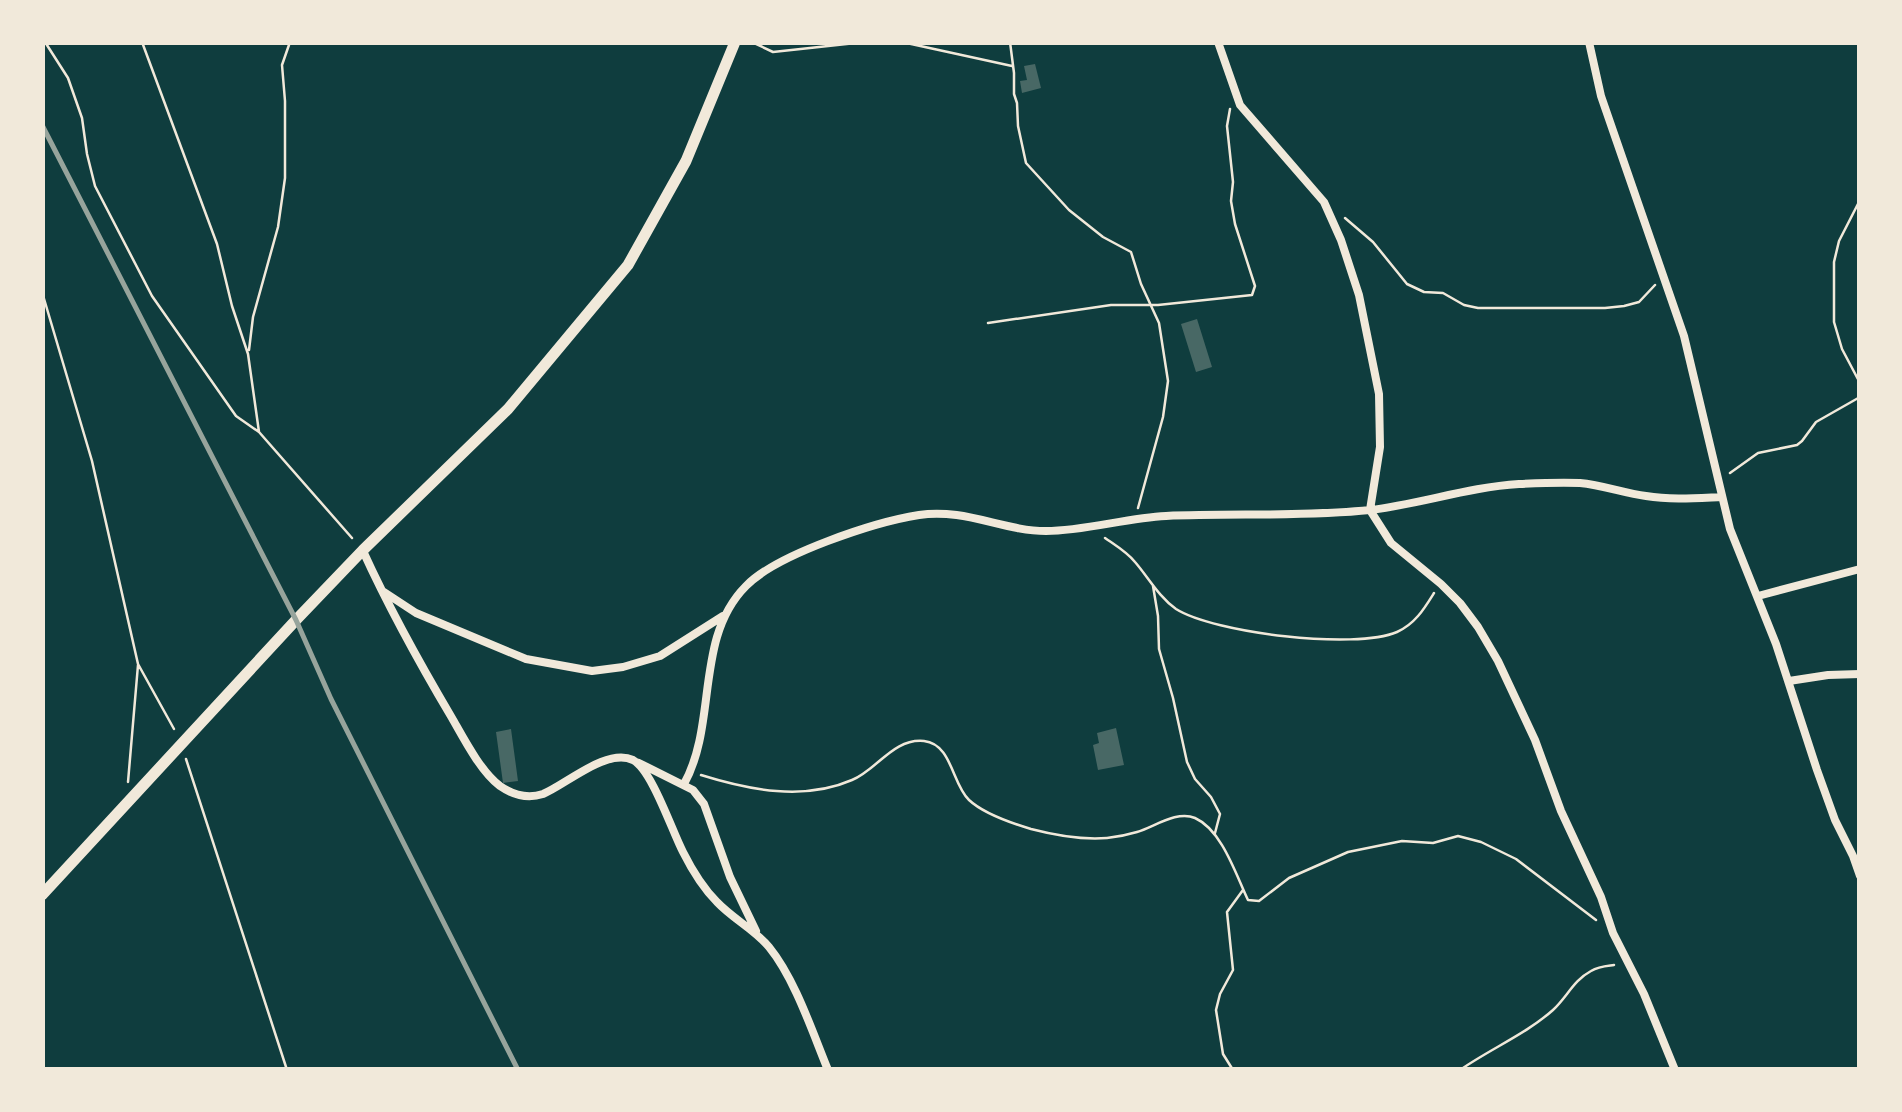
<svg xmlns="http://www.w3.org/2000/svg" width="1902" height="1112" font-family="Signika,sans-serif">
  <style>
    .building { fill: #486865 }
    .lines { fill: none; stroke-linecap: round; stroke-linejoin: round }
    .path { stroke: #f1e9da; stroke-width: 2.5 }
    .minor { stroke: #f1e9da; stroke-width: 8 }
    .trunk { stroke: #f1e9da; stroke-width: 11 }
    .rail { stroke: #97a49c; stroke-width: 5 }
  </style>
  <rect width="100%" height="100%" fill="#0f3d3e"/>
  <path class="building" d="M1035 64 1041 88 1022 93 1020 81 1027 80 1024 66Z
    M1197 319 1212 367 1196 372 1181 324Z
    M1116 728 1124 765 1098 770 1093 745 1099 743 1097 733Z
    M511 729 518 781 503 783 496 732Z"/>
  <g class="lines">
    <path class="path" d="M45 42 68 78 82 118 87 154 95 186 152 296 236 416 259 432 352 538
      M142 42 217 244 232 306 248 354 259 432
      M752 42 773 52 865 42
      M902 42 1012 66
      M1010 42 1014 73V94L1017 103 1018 126 1026 163 1069 210 1103 237 1131 252 1141 284 1159 323 1168 381 1163 417 1138 508
      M1860 200 1839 241 1834 262V322L1842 349 1860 383
      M1345 218 1373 242 1407 284 1424 292 1443 293 1464 305 1478 308H1605L1624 306 1639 302 1655 285
      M42 292 92 461 138 664 174 729
      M988 323 1111 305H1158L1252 295 1255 286 1235 224 1231 201 1233 182 1227 126 1230 109
      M249 350 253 317 278 227 285 178V101L282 65 290 42
      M1730 473 1758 453 1797 445 1802 441 1816 422 1860 397
      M1105 538C1115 545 1127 552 1135 562 1148 577 1159 597 1176 609 1214 633 1355 650 1397 632 1415 624 1424 609 1434 593
      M1153 586 1158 616 1159 649 1173 698 1187 762 1195 779 1211 797 1220 814 1215 833
      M186 759 287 1070
      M701 775C749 790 804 801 852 780 877 770 893 738 924 741 952 744 952 784 969 800 984 814 1011 823 1031 829 1054 835 1083 840 1107 838 1117 837 1127 835 1137 832 1154 827 1177 810 1195 818 1222 830 1236 875 1248 900L1259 901 1289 878 1348 852 1402 841 1433 843 1458 836 1481 842 1516 859 1596 920
      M128 782 138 665
      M1233 1070 1223 1054 1216 1010 1220 994 1233 970 1227 912 1243 890
      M1460 1070C1490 1049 1526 1034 1553 1010 1567 997 1574 980 1591 971 1599 966 1606 966 1614 965"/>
    <path class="minor" d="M1218 42 1240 105 1324 202 1341 240 1359 295 1379 394 1380 447 1370 510 1391 543 1441 584 1460 603 1478 627 1498 661 1535 740 1561 811 1601 897 1613 933 1644 994 1675 1070
      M1589 42 1601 96 1684 336 1730 529 1776 644 1817 770 1835 820 1853 856 1860 876
      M363 551C389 608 420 664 452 718 464 739 481 772 500 786 513 795 528 799 543 794 567 784 606 748 633 760 652 770 672 831 683 852 692 870 703 888 717 902 733 919 754 929 769 947 795 979 812 1031 828 1070
      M384 592 416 613 526 659 592 671 623 667 660 656 723 616
      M1758 596 1860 569
      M1789 681 1828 675 1860 674
      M639 763 693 790 704 804 730 877 756 931
      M684 784C718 723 694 638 746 586 777 554 875 522 919 515 965 508 1003 531 1046 531 1085 531 1126 518 1166 516 1234 513 1303 517 1370 510 1420 504 1469 487 1519 484 1539 483 1560 482 1580 483 1602 485 1624 493 1646 496 1671 500 1697 498 1722 497"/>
    <path class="trunk" d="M42 895 296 620 363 550 508 409 628 265 686 161 735 42"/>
    <path class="rail" d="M42 125 296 620 331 699 518 1070"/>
  </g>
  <rect width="1902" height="1112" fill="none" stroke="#f1e9da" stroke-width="90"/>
</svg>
